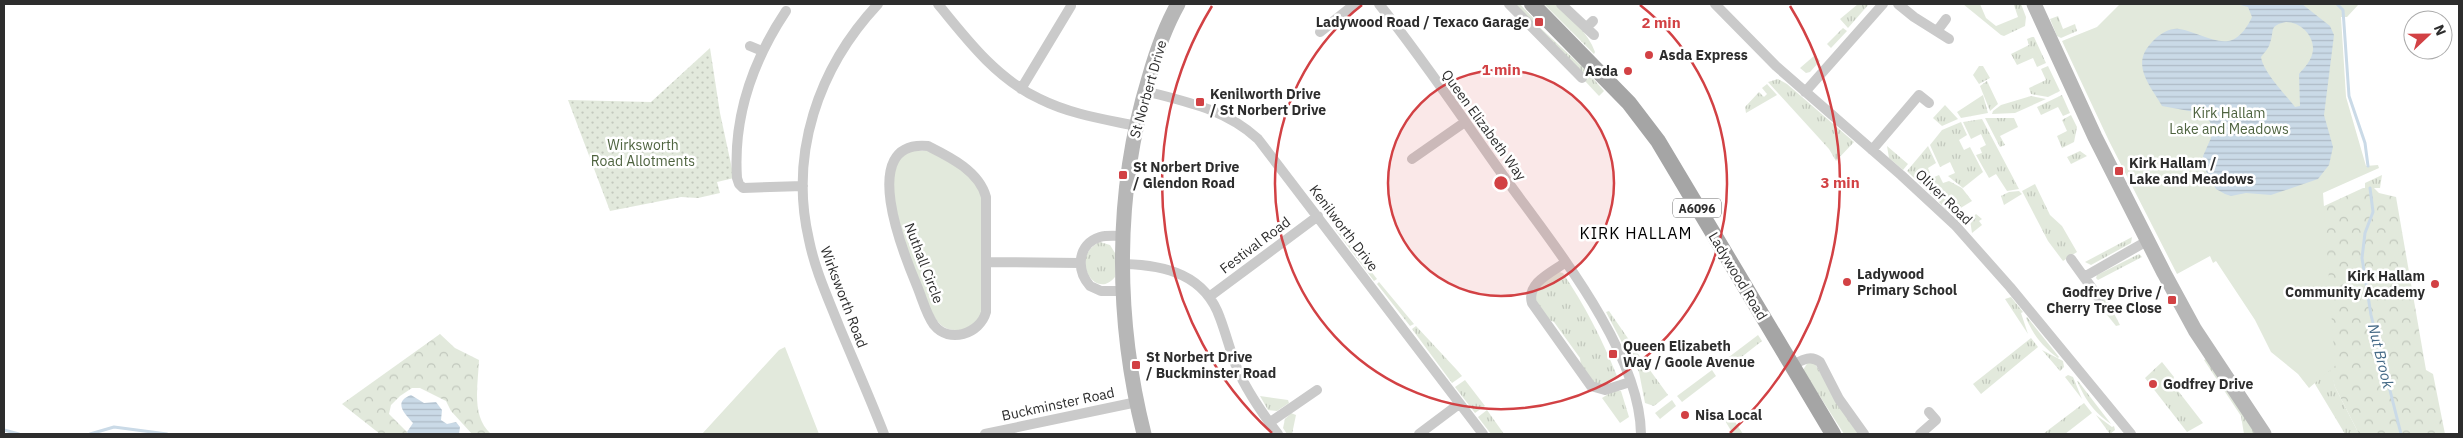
<svg xmlns="http://www.w3.org/2000/svg" width="2463" height="438" font-family="'IBM Plex Sans',sans-serif">
  <style>
    .grass { fill: url(#grass-tufts) }
    .forest { fill: url(#forest-crowns) }
    .park { fill: #e2e9dc }
    .garden { fill: url(#garden-dots) }
    .water { fill: url(#water-rules); fill-rule: evenodd }
    .lines { fill: none; stroke-linecap: round; stroke-linejoin: round }
    .stream { stroke: #cadae7; stroke-width: 3 }
    .street { stroke: #cacaca; stroke-width: 10 }
    .secondary { stroke: #b7b7b7; stroke-width: 15 }
    .primary { stroke: #a5a5a5; stroke-width: 16 }
    .ring { fill: none; stroke: #d24144; stroke-width: 2.5 }
    .poi-dot { fill: #d24144; stroke: #fff; stroke-width: 2 }
    .labels { text-anchor: middle; dominant-baseline: central; stroke-width: 5; stroke-linejoin: round; paint-order: stroke }
    .shield { fill: #fff; stroke: #6c6c6c; stroke-width: 1 }
    .shield-label { font-size: 12px; font-weight: bold; fill: #2d2d2d }
    .poi-label { font-size: 14px; font-weight: bold; fill: #2d2d2d; stroke: #fff; text-anchor: start }
    .street-label { font-size: 14px; fill: #2d2d2d; stroke: #fff }
    .park-label { font-size: 14px; fill: #4e633f; stroke: #fff }
    .water-label { font-size: 15px; font-style: italic; fill: #446986; stroke: #fff }
    .quarter-label { font-size: 16px; letter-spacing: 1px; fill: #000; stroke: #fff }
    .centre { fill: #d24144; stroke: #fff; stroke-width: 2.5 }
    .ring-label { font-size: 15px; text-anchor: middle; font-weight: bold; fill: #d24144; stroke: #fff; stroke-width: 5; stroke-linejoin: round; paint-order: stroke }
  </style>
  <defs>
    <pattern id="grass-tufts" width="24" height="20" patternUnits="userSpaceOnUse" patternTransform="scale(1.25)"><rect width="24" height="20" fill="#e2e9dc"/><path d="M3 7l-1-3M5 7V3M7 7l1-3M15 17l-1-3M17 17v-4M19 17l1-3" fill="none" stroke="#c2c8bd"/></pattern>
    <pattern id="forest-crowns" width="20" height="18" patternUnits="userSpaceOnUse" patternTransform="scale(1.25)"><rect width="20" height="18" fill="#e2e9dc"/><path d="M2 6a3 3 0 1 1 6 0M12 15a3 3 0 1 1 6 0" fill="none" stroke="#c2c8bd"/></pattern>
    <pattern id="garden-dots" width="8" height="8" patternUnits="userSpaceOnUse" patternTransform="scale(1.25)"><rect width="8" height="8" fill="#e2e9dc"/><path d="M2 2h.1M6 6h.1" fill="none" stroke="#c2c8bd" stroke-width="1.8" stroke-linecap="round"/></pattern>
    <pattern id="water-rules" width="6" height="5" patternUnits="userSpaceOnUse" patternTransform="scale(1.25)"><rect width="6" height="5" fill="#cadae7"/><path d="M0 2.5h6" fill="none" stroke="#aebbc6"/></pattern>
  </defs>
  <rect width="100%" height="100%" fill="#fff"/>
  <path class="grass" d="M1514 4H1520L1535 20 1534 22 1588 72 1585 75Z
    M1544 4H1556C1571 19 1588 32 1595 52L1594 54Z
    M1858 4H1869L1848 28 1840 19Z
    M1963 4H1980L1986 18 1996 26 2018 17 2014 5 2021 4 2026 17 2025 26 2004 36 2001 35Z
    M2058 16 2063 29 2075 24 2077 31 2061 38 2057 36 2050 19Z
    M1843 28 1847 31 1831 48 1827 44Z
    M2032 37H2034L2046 63 2037 67 2033 58 2017 65 2011 54 2029 45 2027 39Z
    M1815 55 1820 61 1810 72 1806 73 1800 68Z
    M1979 66H1983L1990 78 1979 84 1973 75Z
    M2048 66 2060 91 2048 97 2031 94 2029 88 2046 80 2041 69Z
    M1590 75 1604 91 1599 96 1584 80Z
    M1778 79 1787 84 1854 142 1836 161 1829 149 1768 82Z
    M1987 81 1998 104 1990 111 1980 86Z
    M1767 84 1777 95 1746 113 1745 107 1759 92 1764 97 1767 94 1762 88Z
    M1983 95 1988 113 1961 118 1957 112Z
    M2062 95 2070 113 2063 116 2058 107 2041 115 2037 107Z
    M2031 96 2046 99 2015 113 1992 114 1993 111 2001 105Z
    M1945 105 1958 119 1942 126 1933 118Z
    M2071 115 2077 127 2074 142 2062 148 2057 136 2067 131 2062 120Z
    M1985 118H2014L2018 127 2000 136 2005 145 2000 147Z
    M1982 119 2019 189 2007 191 1996 174 1989 178 1976 155 1982 153 1980 148 1986 145 1981 134 1971 139 1963 122Z
    M1961 122 1967 135 1959 140 1964 150 1970 147 1983 172 1963 188 1948 176 1955 173 1950 162 1940 167 1930 145 1942 130Z
    M1887 146 1908 164 1903 170 1889 158Z
    M1928 146 1936 163 1928 168 1932 178 1939 175 1943 183 1949 181 1962 188 1972 201 1959 209 1947 210 1907 171Z
    M2080 151 2087 156 2071 164 2067 157Z
    M2382 175 2380 188H2365V183Z
    M2035 184 2050 215 2062 226 2077 252 2063 261 2048 241 2022 191Z
    M2019 191 2022 194 2004 205 2001 196 2009 192Z
    M1976 214 1982 219 1979 221 1982 225 1972 233 1970 220Z
    M1337 227 1377 279 1374 281 1335 229Z
    M2132 237 2131 243 2091 265 2085 262Z
    M1100 242 1110 245 1115 253V277C1095 302 1068 256 1100 242Z
    M2307 247 2335 387 2359 434H2345L2315 384 2309 367Z
    M2139 254 2142 257 2098 280 2096 278 2097 275Z
    M1559 272 1563 273C1585 306 1602 339 1617 376L1608 384 1603 386 1593 382 1581 366 1580 358 1554 322 1547 319 1534 299 1539 284Z
    M1379 282 1414 324 1410 326 1377 284Z
    M2105 296 2120 325 2116 326 2096 301Z
    M2011 297 2023 312 2021 313 2028 334 2005 299Z
    M1609 311 1634 347 1627 352 1606 312Z
    M2027 317 2059 357 2058 358C2042 346 2034 336 2026 318Z
    M1416 326 1456 369 1462 376 1452 383 1412 329Z
    M1758 335 1762 341 1730 366 1725 360Z
    M2031 338 2038 347 1981 394 1973 384Z
    M2042 350 2063 361 2064 367 2060 371Z
    M1636 351 1668 395 1654 406 1645 403 1639 372 1630 355Z
    M2206 359 2256 434H2244L2241 416 2204 360Z
    M1808 362 1815 364 1858 434H1844L1803 370Z
    M2162 362 2174 377 2172 383 2203 423 2187 432 2145 378Z
    M1712 370 1716 376 1682 402 1677 396Z
    M2068 375 2073 377 2082 399 2065 377Z
    M1465 380 1485 406 1475 413 1455 387Z
    M2077 381H2078L2111 424C2094 412 2086 401 2077 381Z
    M1613 391H1621L1629 417 1620 423 1602 398Z
    M1260 396 1288 400 1289 403 1277 411 1268 410Z
    M1672 400 1676 406 1660 419 1655 413Z
    M2084 403 2092 413 2065 434H2043Z
    M1487 410 1504 434H1491L1478 417Z
    M1291 413 1296 415 1292 434H1287L1283 428 1285 419Z
    M1730 414 1743 434H1733L1724 419Z
    M2096 415 2112 427 2114 426 2115 430 2110 434Z"/>
  <path class="forest" d="M2363 188H2374L2379 193 2396 197 2426 370 2433 374 2445 434H2359L2335 387 2325 352 2309 213Z
    M440 334 455 348 479 360C478 386 471 416 491 434H472L451 411 446 401 420 388H412L400 396 391 405 389 414 409 434H380L342 404Z"/>
  <path class="park" d="M2120 4H2359L2347 17H2341L2346 97 2366 166 2378 165 2379 168 2323 193 2335 366 2309 388 2298 374 2271 352 2255 320 2216 261 2213 263 2210 256 2177 274 2109 141 2062 41 2097 27Z
    M909 151H927L933 153 969 174 983 197 984 307C982 311 981 317 978 321 969 331 950 334 940 324 922 307 885 193 894 169 897 162 903 155 909 151Z
    M785 347 819 434H702L779 350Z"/>
  <path class="garden" d="M710 48 720 113 734 178 717 182 720 193 698 198 681 197 610 211 568 100 651 102Z"/>
  <path class="water" d="M2237 4H2302L2330 26 2334 35 2324 115 2333 147 2329 165 2318 179 2271 195 2246 193 2231 196 2225 194 2216 189 2206 171 2203 156 2211 138 2212 126 2207 116 2200 113 2162 106C2148 82 2129 63 2155 39 2162 33 2170 28 2179 29 2195 31 2212 43 2228 41 2239 40 2248 26 2252 17L2248 7ZM2286 22C2300 22 2314 35 2313 50 2312 60 2305 67 2299 74L2300 106 2295 107C2286 95 2263 72 2261 57 2264 53 2269 48 2270 43 2275 30 2268 26 2286 22Z
    M411 395 424 403 436 402 442 410 441 420 447 424 456 422 460 427 459 434H409L407 432 413 423C404 413 393 402 411 395Z"/>
  <g class="lines">
    <path class="stream" d="M2337 4 2343 10 2349 96 2365 143 2368 166
      M2370 188 2373 212 2365 233 2362 258 2371 315 2401 434
      M4 430 19 434
      M90 434 114 427 167 434"/>
    <path class="street" d="M878 4C818 68 789 154 809 240 815 270 828 298 839 326 854 362 870 398 884 434
      M938 4C967 40 997 79 1040 99 1070 114 1103 119 1136 126
      M1379 4C1420 55 1457 110 1495 164 1544 234 1640 346 1641 434
      M1509 4 1582 78
      M1561 4 1594 35
      M1715 4 1776 66 1901 175 1955 225 2010 287 2131 434
      M1898 4 1914 17 1949 39
      M786 11C752 62 733 117 737 178L739 184 743 188 803 186
      M1586 28 1593 21
      M1937 31 1946 19
      M1320 32 1355 4
      M750 46 762 51
      M1021 89 1071 6
      M1145 91C1187 102 1225 109 1258 139L1483 434
      M1805 92 1883 4
      M928 146C950 157 979 171 986 197V312C980 334 949 344 934 325 926 314 922 298 917 286 904 255 856 139 928 146Z
      M1872 150 1919 95 1929 103
      M1412 159 1465 122
      M1124 236C1116 236 1107 235 1100 237 1077 244 1076 270 1090 286L1101 291H1124
      M2071 259 2099 298
      M988 262 1080 263
      M1566 262C1552 272 1526 283 1532 303L1591 386 1605 390 1630 382
      M1124 264C1166 265 1205 275 1220 318 1226 334 1230 350 1236 366 1246 390 1262 413 1278 434
      M2084 277 2147 241
      M1209 297 1318 216
      M1791 366C1801 361 1810 354 1820 362L1839 399 1864 434
      M1269 423 1317 390
      M985 434 1137 402
      M1419 434 1459 404
      M1920 434 1936 420 1929 412"/>
    <path class="secondary" d="M2034 4 2095 137 2164 273 2195 330 2264 434
      M1144 434C1115 319 1114 192 1149 78 1156 53 1165 27 1178 4"/>
    <path class="primary" d="M1532 4 1629 103 1658 141 1833 434"/>
  </g>
  <circle cx="1501" cy="183" r="113" fill="#d24144" fill-opacity=".12"/>
  <g class="ring">
    <circle cx="1501" cy="183" r="113"/>
    <path d="M1640 5A226 226 0 1 1 1362 5"/>
    <path d="M1272 433A339 339 0 0 1 1212 6M1790 6A339 339 0 0 1 1730 433"/>
  </g>
  <g class="poi-dot">
    <rect x="1534" y="17" width="10" height="10" rx="2.5"/>
    <circle cx="1649" cy="55" r="5"/>
    <circle cx="1628" cy="71" r="5"/>
    <rect x="1195" y="97" width="10" height="10" rx="2.5"/>
    <rect x="2114" y="166" width="10" height="10" rx="2.5"/>
    <rect x="1118" y="170" width="10" height="10" rx="2.5"/>
    <circle cx="1847" cy="282" r="5"/>
    <circle cx="2435" cy="284" r="5"/>
    <rect x="2167" y="295" width="10" height="10" rx="2.5"/>
    <rect x="1608" y="349" width="10" height="10" rx="2.5"/>
    <rect x="1131" y="360" width="10" height="10" rx="2.5"/>
    <circle cx="2153" cy="384" r="5"/>
    <circle cx="1685" cy="415" r="5"/>
  </g>
  <g class="labels">
    <rect class="shield" x="1673" y="198.5" width="48" height="19" rx="4"/>
    <g class="shield-label">
      <text x="1697" y="208">A6096</text>
    </g>
    <g class="poi-label">
      <text x="1529" y="22" text-anchor="end">Ladywood Road / Texaco Garage</text>
      <text x="1659" y="55">Asda Express</text>
      <text x="1618" y="71" text-anchor="end">Asda</text>
      <text x="1210" y="94">Kenilworth Drive<tspan x="1210" dy="16">/ St Norbert Drive</tspan></text>
      <text x="2129" y="163">Kirk Hallam /<tspan x="2129" dy="16">Lake and Meadows</tspan></text>
      <text x="1133" y="167">St Norbert Drive<tspan x="1133" dy="16">/ Glendon Road</tspan></text>
      <text x="1857" y="274">Ladywood<tspan x="1857" dy="16">Primary School</tspan></text>
      <text x="2425" y="276" text-anchor="end">Kirk Hallam<tspan x="2425" dy="16">Community Academy</tspan></text>
      <text x="2162" y="292" text-anchor="end">Godfrey Drive /<tspan x="2162" dy="16">Cherry Tree Close</tspan></text>
      <text x="1623" y="346">Queen Elizabeth<tspan x="1623" dy="16">Way / Goole Avenue</tspan></text>
      <text x="1146" y="357">St Norbert Drive<tspan x="1146" dy="16">/ Buckminster Road</tspan></text>
      <text x="2163" y="384">Godfrey Drive</text>
      <text x="1695" y="415">Nisa Local</text>
    </g>
    <g class="street-label">
      <text transform="translate(1148 89) rotate(-74)">St Norbert Drive</text>
      <text transform="translate(1484 125) rotate(54)">Queen Elizabeth Way</text>
      <text transform="translate(1944 197) rotate(44)">Oliver Road</text>
      <text transform="translate(1344 228) rotate(53)">Kenilworth Drive</text>
      <text transform="translate(1255 245) rotate(-37)">Festival Road</text>
      <text transform="translate(924 263) rotate(69)">Nuthall Circle</text>
      <text transform="translate(1738 276) rotate(59)">Ladywood Road</text>
      <text transform="translate(844 297) rotate(69)">Wirksworth Road</text>
      <text transform="translate(1058 404) rotate(-12)">Buckminster Road</text>
    </g>
    <g class="park-label">
      <text x="2229" y="113">Kirk Hallam<tspan x="2229" dy="16">Lake and Meadows</tspan></text>
      <text x="643" y="145">Wirksworth<tspan x="643" dy="16">Road Allotments</tspan></text>
    </g>
    <g class="water-label">
      <text transform="translate(2381 356) rotate(76)">Nut Brook</text>
    </g>
    <g class="quarter-label">
      <text x="1636" y="233">KIRK HALLAM</text>
    </g>
  </g>
  <circle cx="1501" cy="183" r="8" class="centre"/>
  <g class="ring-label">
    <text x="1661" y="28">2 min</text>
    <text x="1501" y="75">1 min</text>
    <text x="1840" y="188">3 min</text>
  </g>
  <rect width="2463" height="438" fill="none" stroke="#2d2d2d" stroke-width="10"/>
  <g transform="translate(2428 35) rotate(68)"><circle r="24" fill="#ffffff" stroke="#ababab"/>
  <path d="M0-4L9 19L0 12L-9 19Z" fill="#d24144"/>
  <text y="-8" font-size="14" font-weight="bold" text-anchor="middle" fill="#2d2d2d">N</text>
  </g>
</svg>
